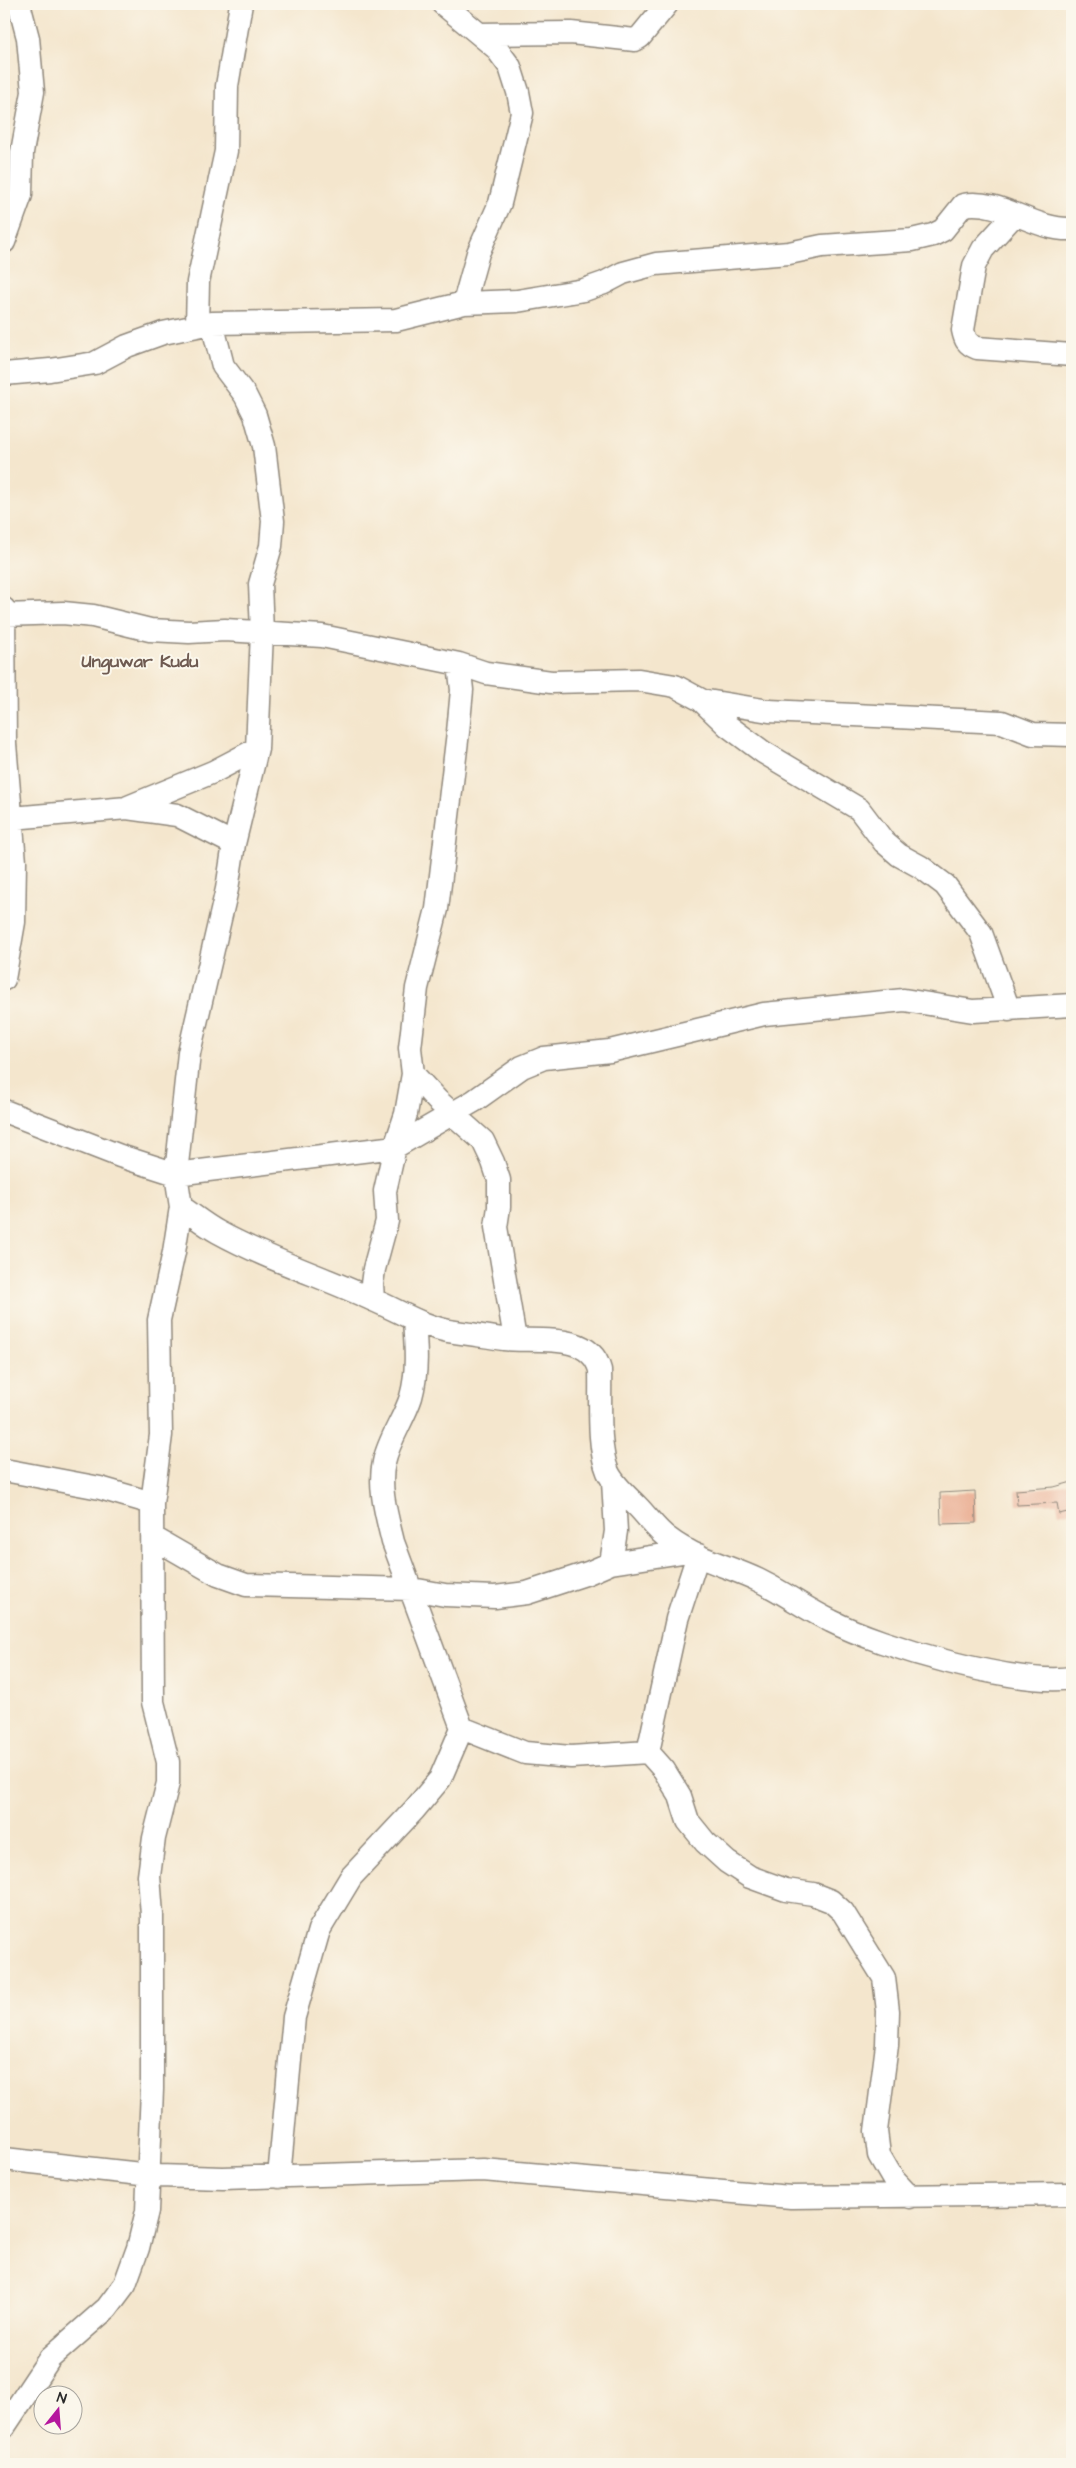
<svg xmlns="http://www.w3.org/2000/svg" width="1076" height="2468" font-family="'Architects Daughter',sans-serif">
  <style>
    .building { fill: #ecb59b }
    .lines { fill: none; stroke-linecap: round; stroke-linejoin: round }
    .street-casing { stroke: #90887c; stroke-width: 25 }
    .street { stroke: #fff; stroke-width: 22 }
    .labels { text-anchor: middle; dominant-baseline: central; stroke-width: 4; stroke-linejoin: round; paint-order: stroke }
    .quarter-label { font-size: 18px; font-weight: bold; fill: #6f5b52; stroke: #fbf7ec }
  </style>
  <rect width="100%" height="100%" fill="#fbf7ec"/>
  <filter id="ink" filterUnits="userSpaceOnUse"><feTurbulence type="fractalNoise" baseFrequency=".02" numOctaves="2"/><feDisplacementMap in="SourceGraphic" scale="10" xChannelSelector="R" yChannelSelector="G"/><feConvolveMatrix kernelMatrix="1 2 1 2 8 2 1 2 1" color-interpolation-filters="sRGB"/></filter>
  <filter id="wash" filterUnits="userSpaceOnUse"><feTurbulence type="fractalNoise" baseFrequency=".0096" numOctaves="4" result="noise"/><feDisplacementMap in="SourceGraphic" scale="20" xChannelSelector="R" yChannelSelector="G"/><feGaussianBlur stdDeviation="1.12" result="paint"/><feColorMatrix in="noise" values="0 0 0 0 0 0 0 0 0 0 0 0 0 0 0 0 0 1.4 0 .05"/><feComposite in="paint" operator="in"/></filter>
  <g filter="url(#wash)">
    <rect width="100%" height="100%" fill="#f4e6cd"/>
    <g id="blocks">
      <path class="building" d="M1072 1482V1511L1059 1514 1057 1503 1017 1505 1016 1490 1054 1487Z
        M975 1491 976 1523 941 1524 940 1493Z"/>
    </g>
  </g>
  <g filter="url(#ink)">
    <use href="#blocks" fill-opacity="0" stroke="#90887c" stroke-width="1"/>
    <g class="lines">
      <defs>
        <path id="street" d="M443 4 496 48 510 67 518 92 522 113 500 203 478 253 464 303
          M480 34 571 33 635 40 640 37 667 4
          M1014 215 983 249 974 266 963 330C965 340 967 344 977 348L1072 355
          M4 242 21 195 22 152 33 92 28 38 19 4
          M197 325 198 282 226 151 227 86 241 4
          M4 374 50 370 95 363 127 346 163 333 212 323 396 320 464 303 517 301 584 290 604 283 623 273 656 264 789 253 822 246 912 240 933 235 943 230 963 205C1001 198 1034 231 1072 229
          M4 609 5 744 15 862 14 922 4 979
          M4 615 63 613 93 616 150 630 189 632 225 630 322 636 459 664 486 673 551 682 639 680 675 686 701 700 728 726 763 752 859 809 884 842 899 855 921 867 945 885 981 933 1009 1010
          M701 700 769 711 1002 722 1033 734 1072 735
          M128 807 213 772 257 749
          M12 818 127 808 177 815 234 844
          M413 1074 437 1100 483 1141 493 1162 499 1180V1207L496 1227 515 1339
          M4 1111 120 1156 176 1174 395 1147 474 1101 522 1067 544 1058 610 1051 764 1014 904 1000 973 1011 1072 1005
          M181 1207C193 1215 205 1225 218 1232 267 1259 321 1276 371 1299 400 1311 424 1328 455 1332 472 1334 488 1337 504 1339 535 1342 590 1331 600 1370 601 1399 597 1446 608 1472 614 1485 627 1496 637 1506 648 1517 657 1531 669 1539 695 1559 729 1566 758 1580 783 1592 806 1609 831 1621 882 1647 1016 1686 1072 1678
          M373 1300 372 1284 374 1269 387 1221 385 1191 395 1147 406 1114 413 1074 410 1048 417 988 437 909 458 732 462 690 459 664
          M4 1470 100 1488 152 1503
          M154 1538 218 1575 246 1585 412 1589 445 1595 495 1597 527 1593 588 1573 611 1563 689 1551
          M611 1563 616 1531 613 1481
          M462 1728 525 1753 571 1757 648 1752
          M648 1752 664 1770 680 1796 688 1821 705 1842 727 1862 750 1877 786 1890 813 1894 831 1901 843 1912 884 1978 888 2011 887 2045 876 2131 879 2155 893 2179 910 2197
          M648 1752 677 1619 698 1555
          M4 2159 159 2176 223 2178 483 2170 791 2197 1072 2194
          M279 2177 294 2017 319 1930 351 1877 414 1810 440 1779 462 1728 393 1542C387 1517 378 1487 384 1462 389 1439 404 1419 411 1397 418 1372 416 1346 414 1321
          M4 2427 50 2358 107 2308 125 2284 138 2248 147 2211 152 2089V1915L149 1876 154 1838 168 1783V1762L153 1702 152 1503 161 1435 159 1320 174 1252 181 1207 176 1174 189 1053 227 889 234 844 257 749 262 632 260 584 271 546 273 521 264 446 255 415 245 395 223 366 212 323"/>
      </defs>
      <use href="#street" class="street-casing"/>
      <use href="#street" class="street"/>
    </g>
  </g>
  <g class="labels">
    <g class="quarter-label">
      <text x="140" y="661">Unguwar Kudu</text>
    </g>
  </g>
  <rect width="1076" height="2468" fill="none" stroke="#fbf7ec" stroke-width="20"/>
  <g transform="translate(58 2410) rotate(17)"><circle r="24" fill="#fbf7ec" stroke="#a8a59f"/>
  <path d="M0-4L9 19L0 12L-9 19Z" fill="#b5179e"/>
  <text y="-8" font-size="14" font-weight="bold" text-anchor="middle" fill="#2b2b2b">N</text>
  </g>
</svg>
